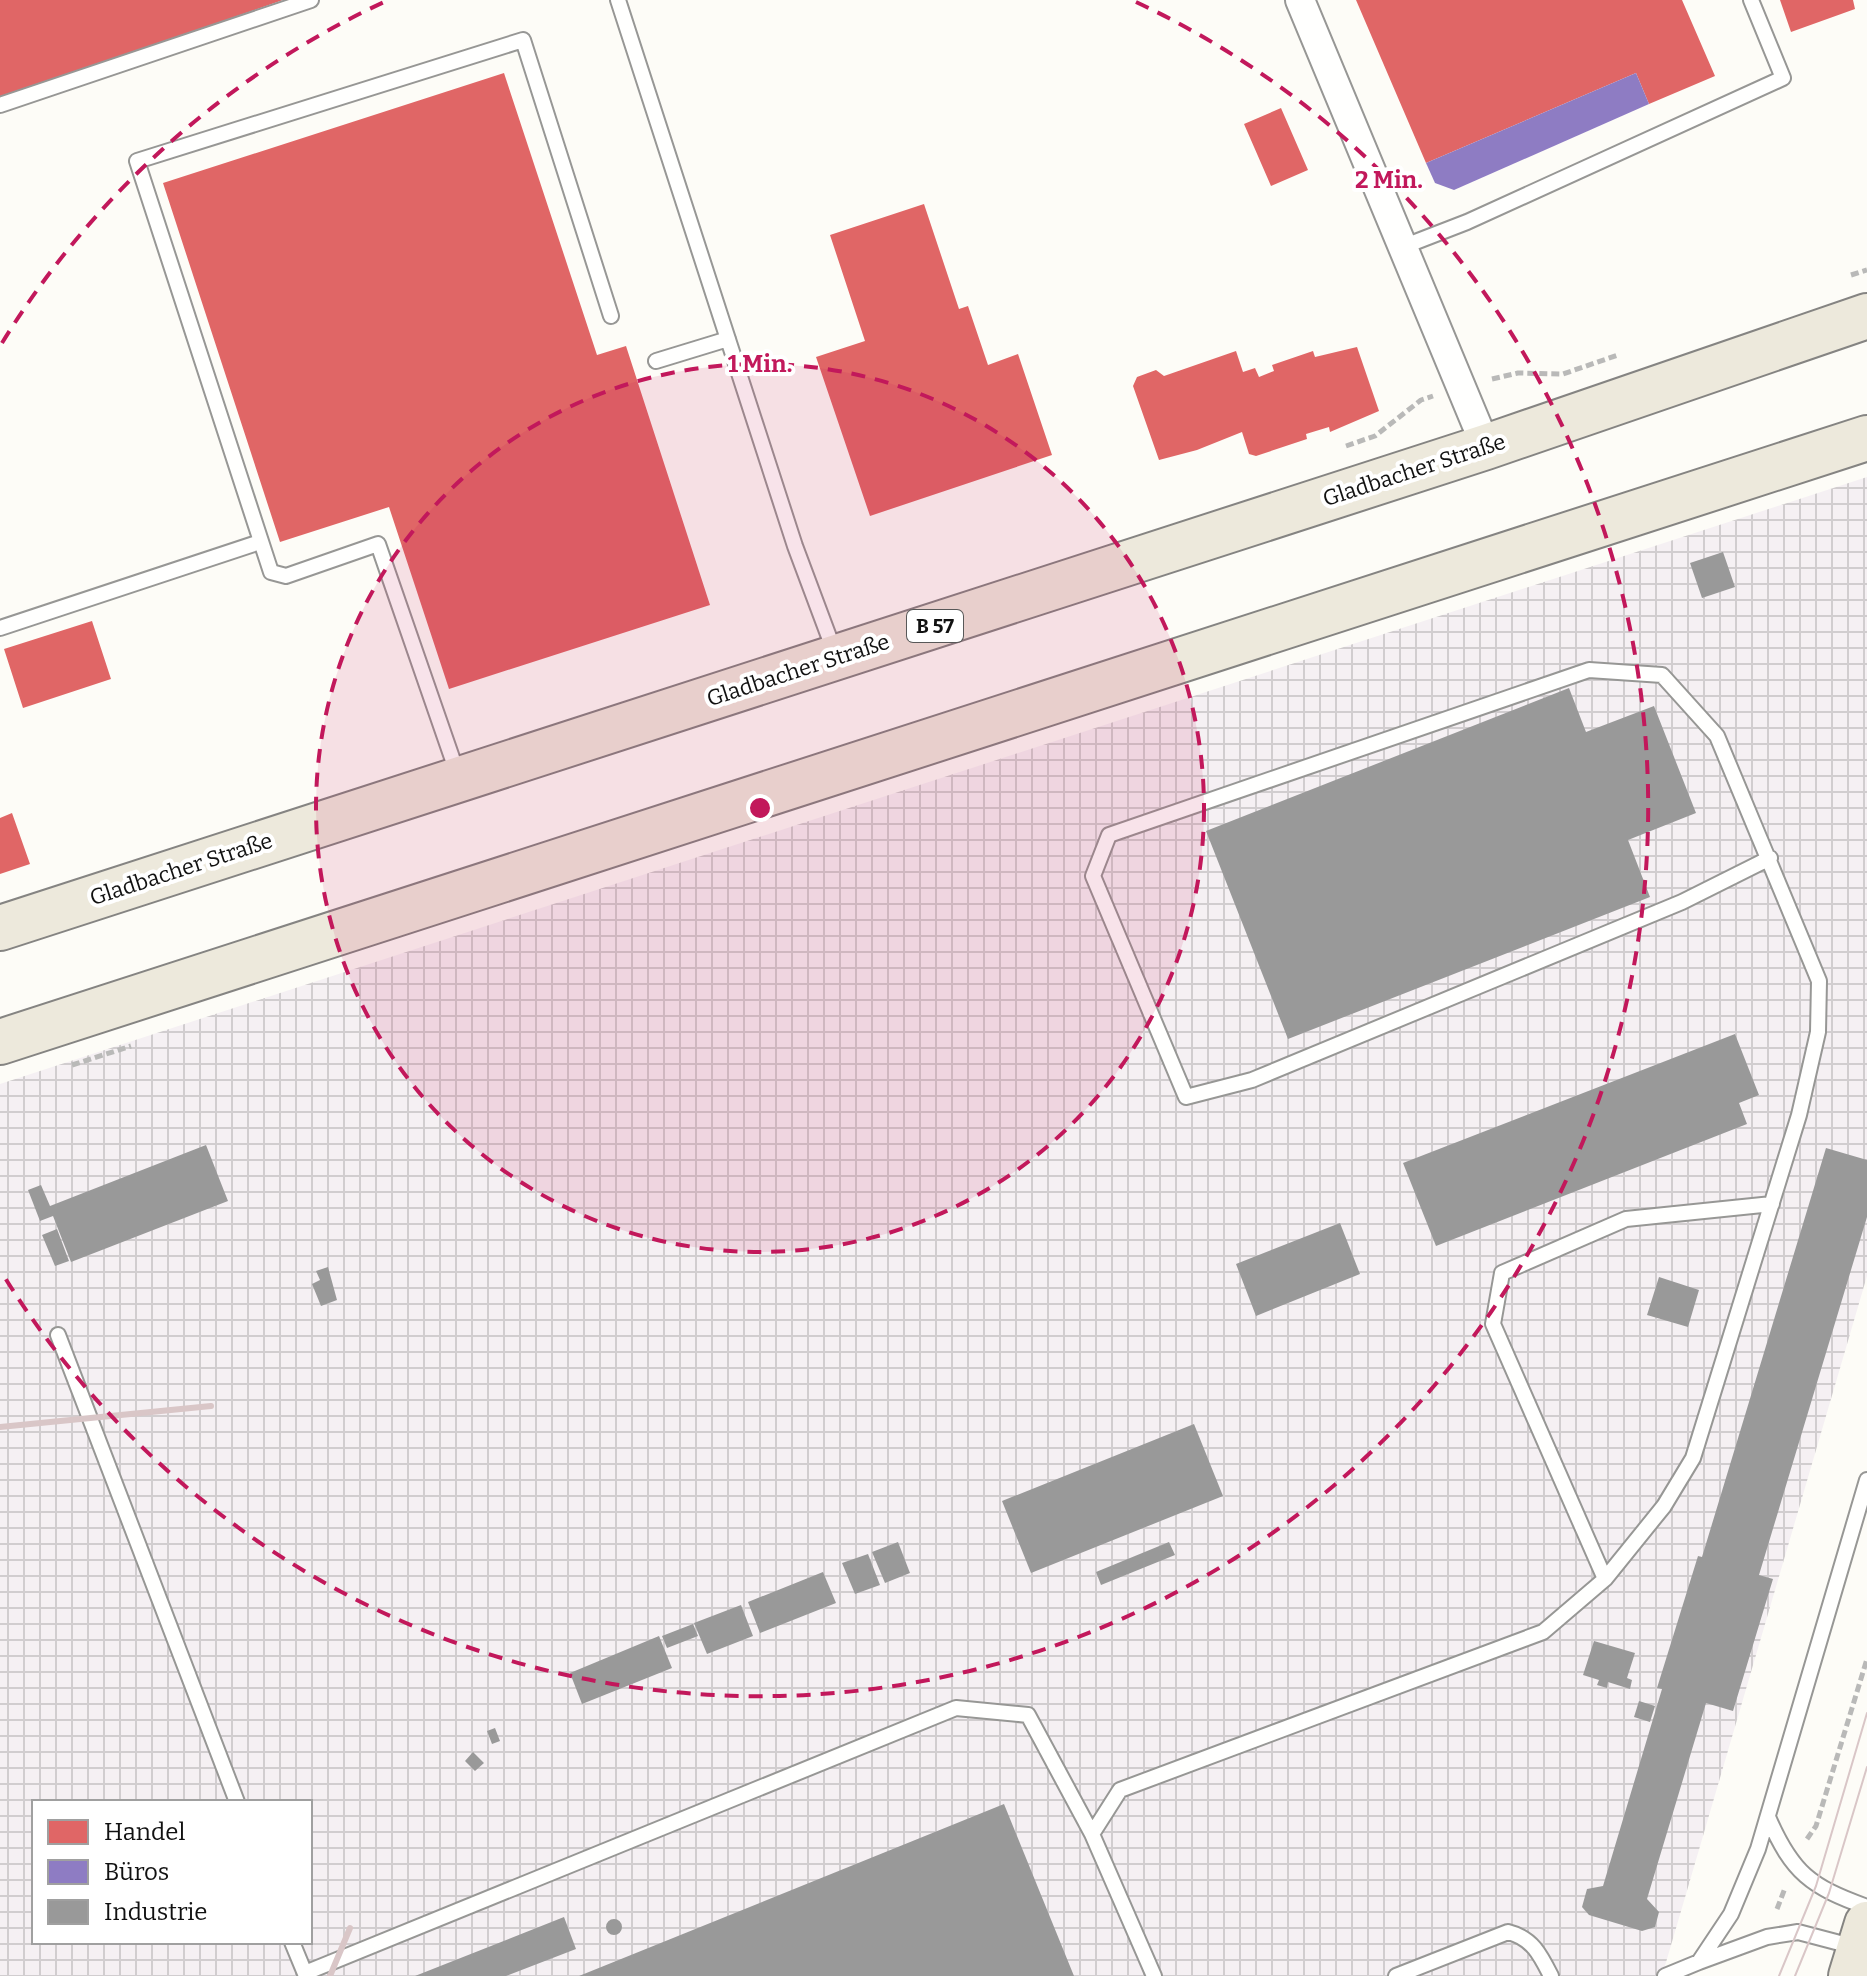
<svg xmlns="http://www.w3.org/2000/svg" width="1867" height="1976" font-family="Bitter,serif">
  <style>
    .industrial { fill: url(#industrial-grid); fill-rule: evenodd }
    .shops { fill: #e06666 }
    .offices { fill: #8e7cc3 }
    .industry { fill: #999 }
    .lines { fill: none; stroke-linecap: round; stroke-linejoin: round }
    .lane-casing { stroke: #979795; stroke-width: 18 }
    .street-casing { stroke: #979795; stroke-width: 32 }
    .primary-casing { stroke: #858482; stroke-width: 48 }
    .path { stroke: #b9b9b8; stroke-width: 5; stroke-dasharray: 8 4; stroke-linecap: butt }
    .lane { stroke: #fffffe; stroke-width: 14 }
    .street { stroke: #fffffe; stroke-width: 28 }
    .primary { stroke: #ede9dc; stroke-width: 44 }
    .tram { stroke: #d9c6c7; stroke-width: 2 }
    .rail { stroke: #d9c6c7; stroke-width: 6 }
    .ring { fill: none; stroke: #c2185b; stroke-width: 4; stroke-dasharray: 14 10 }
    .labels { text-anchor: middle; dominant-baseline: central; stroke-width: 8; stroke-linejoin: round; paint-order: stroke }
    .shield { fill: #fff; stroke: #585858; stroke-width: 2 }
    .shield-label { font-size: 20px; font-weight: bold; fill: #111 }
    .street-label { font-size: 22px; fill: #111; stroke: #fff }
    .centre { fill: #c2185b; stroke: #fff; stroke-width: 4 }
    .ring-label { font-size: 24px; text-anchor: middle; font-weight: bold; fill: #c2185b; stroke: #fff; stroke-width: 8; stroke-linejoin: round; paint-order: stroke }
  </style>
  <defs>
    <pattern id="industrial-grid" width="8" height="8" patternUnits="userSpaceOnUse" patternTransform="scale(2)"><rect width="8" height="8" fill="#f5f0f3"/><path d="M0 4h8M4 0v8" fill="none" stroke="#d1cdcf"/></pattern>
  </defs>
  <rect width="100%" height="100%" fill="#fdfcf7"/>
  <path class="industrial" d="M1867 477V1276L1662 1976H0V1084ZM34 1802H310V1942H34Z"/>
  <path class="shops" d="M0 0H283L0 99Z
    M1356 0H1682L1715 76 1649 104 1636 73 1426 163Z
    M1780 0H1853L1855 9 1791 32Z
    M504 73 597 355 626 346 710 605 449 689 389 507 280 542 163 183Z
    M1281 108 1308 170 1271 186 1244 124Z
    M924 204 959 309 968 306 988 365 1018 354 1052 455 870 516 816 357 865 341 830 235Z
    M1357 347 1379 411 1330 432 1329 427 1306 434 1307 439 1256 456 1249 454 1242 432 1197 450 1159 460 1133 386 1137 377 1156 370 1164 376 1236 351 1243 372 1255 368 1259 377 1274 371 1272 365 1313 351 1315 357Z
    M92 621 111 679 23 708 4 649Z
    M12 813 30 864 0 874V818Z"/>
  <path class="offices" d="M1636 73 1649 104 1454 190 1435 183 1426 163Z"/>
  <path class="industry" d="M1723 552 1735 587 1702 598 1690 563Z
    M1569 688 1586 732 1654 706 1696 813 1628 840 1650 897 1288 1039 1206 831Z
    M1735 1034 1759 1095 1739 1103 1747 1124 1436 1246 1403 1163Z
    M206 1145 228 1201 71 1262 53 1216 40 1221 28 1190 41 1185 50 1206Z
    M1826 1148 1867 1160V1217L1759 1575 1773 1579 1733 1711 1706 1703 1647 1899 1659 1912 1655 1927 1642 1931 1589 1915 1582 1907 1587 1889 1603 1886 1662 1689 1657 1688 1698 1556 1702 1557Z
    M1340 1223 1360 1274 1256 1316 1236 1264Z
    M57 1229 69 1261 55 1266 42 1235Z
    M328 1267 337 1300 321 1306 312 1284 320 1280 316 1271Z
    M1659 1277 1699 1290 1688 1327 1647 1315Z
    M1194 1424 1223 1496 1031 1573 1002 1501Z
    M898 1542 910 1573 885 1583 872 1552Z
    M1169 1542 1175 1555 1101 1585 1096 1572Z
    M868 1554 880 1585 855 1594 842 1563Z
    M823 1572 836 1603 760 1633 748 1602Z
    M741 1605 753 1636 707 1654 694 1623Z
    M693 1624 698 1636 667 1648 662 1636Z
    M659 1636 672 1668 582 1704 570 1673Z
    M1594 1641 1635 1653 1627 1678 1632 1680 1630 1689 1608 1682 1607 1688 1597 1685 1599 1680 1583 1675Z
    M1639 1701 1655 1706 1650 1722 1634 1717Z
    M495 1728 500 1741 492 1744 487 1731Z
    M473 1752 484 1763 475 1771 465 1761Z
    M1004 1804 1074 1976H579Z
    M564 1917 576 1949 506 1976H415Z
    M606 1927a8 8 0 1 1 16 0a8 8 0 1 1-16 0Z"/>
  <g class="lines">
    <defs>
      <path id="lane" d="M618 0 795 546 835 653
        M0 105 311 0
        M1405 246 1467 222 1783 78 1751 0
        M656 361 728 339
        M0 628 260 542
        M458 775 378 544 286 576 271 572 137 161 523 40 611 316
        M58 1335 237 1802
        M1605 1579 1493 1324 1502 1273 1626 1219 1772 1204
        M1768 1817C1792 1873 1811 1887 1867 1907
        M292 1942 306 1976
        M1699 1962 1767 1937 1798 1932 1855 1947
        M305 1973 956 1708 1028 1715 1092 1834
        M1154 1976 1092 1834 1120 1790 1543 1632 1605 1579 1664 1506 1693 1458 1799 1115 1818 1032 1819 981 1717 736 1662 675 1589 670 1109 835 1093 876 1186 1097 1252 1080 1682 902 1770 858
        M1396 1976 1508 1932C1532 1938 1540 1954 1551 1976
        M1665 1976 1699 1962 1731 1914 1758 1849 1867 1480"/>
      <path id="street" d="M1300 0 1486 447"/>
      <path id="primary" d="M0 928 1486 447 1867 316
        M0 1042 1867 438
        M1851 1976 1867 1924"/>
    </defs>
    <use href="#lane" class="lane-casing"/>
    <use href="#street" class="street-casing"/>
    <use href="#primary" class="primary-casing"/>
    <path class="path" d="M1851 275 1867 270
      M1492 379 1518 373 1563 374 1618 355
      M1346 446 1375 436 1421 400 1433 396
      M72 1065 131 1046
      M1807 1839 1816 1826 1867 1659
      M1777 1909 1785 1888"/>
    <use href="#lane" class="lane"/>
    <use href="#street" class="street"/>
    <use href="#primary" class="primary"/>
    <path class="tram" d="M1779 1976 1816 1886 1867 1713
      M1795 1976 1829 1893 1867 1767"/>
    <path class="rail" d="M0 1427 211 1406
      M330 1976 350 1928"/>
  </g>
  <circle cx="760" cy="808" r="444" fill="#c2185b" fill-opacity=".12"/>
  <g class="ring">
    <circle cx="760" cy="808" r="444"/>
    <path d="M2 343A889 889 0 0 1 384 2M1136 2A889 889 0 1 1 2 1273"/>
  </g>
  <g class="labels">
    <rect class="shield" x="907" y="610" width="56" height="32" rx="6"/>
    <g class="shield-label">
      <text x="935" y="626">B 57</text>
    </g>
    <g class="street-label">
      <text transform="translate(1414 470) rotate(-18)">Gladbacher Straße</text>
      <text transform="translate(798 670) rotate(-18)">Gladbacher Straße</text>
      <text transform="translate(181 869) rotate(-18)">Gladbacher Straße</text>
    </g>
  </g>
  <circle cx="760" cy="808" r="12" class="centre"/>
  <g class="ring-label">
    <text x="1389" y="188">2 Min.</text>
    <text x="760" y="372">1 Min.</text>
  </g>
  <rect x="32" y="1800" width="280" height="144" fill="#ffffff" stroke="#a0a0a0" stroke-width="2"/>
  <rect x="48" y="1820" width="40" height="24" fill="#e06666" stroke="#a0a0a0" stroke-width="2"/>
  <text x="104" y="1840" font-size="24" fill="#111111">Handel</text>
  <rect x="48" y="1860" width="40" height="24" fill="#8e7cc3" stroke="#a0a0a0" stroke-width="2"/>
  <text x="104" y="1880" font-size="24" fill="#111111">Büros</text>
  <rect x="48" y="1900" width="40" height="24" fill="#999999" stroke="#a0a0a0" stroke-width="2"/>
  <text x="104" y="1920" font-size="24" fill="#111111">Industrie</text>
</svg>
